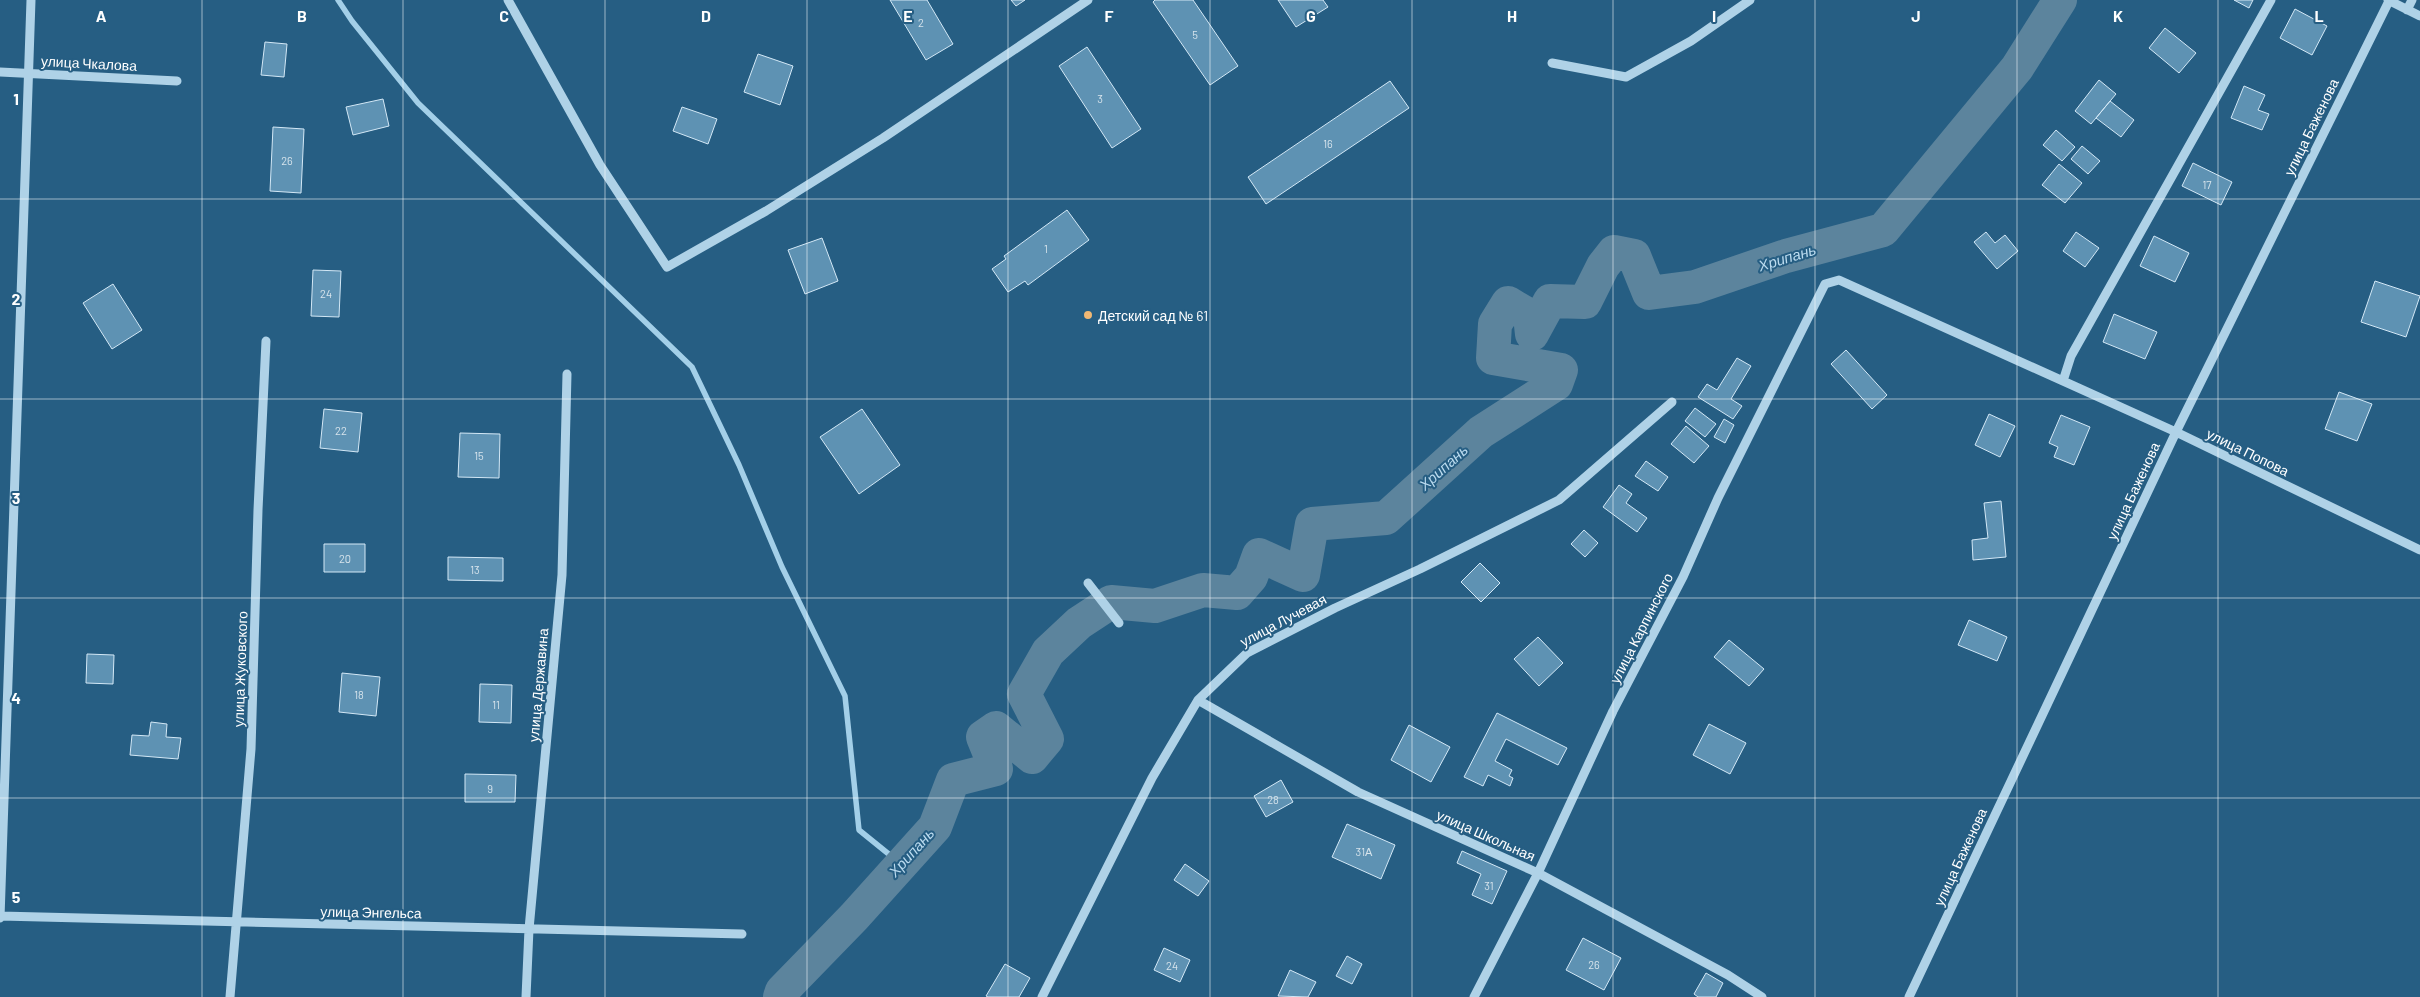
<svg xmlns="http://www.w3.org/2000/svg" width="2420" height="997" font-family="Barlow,sans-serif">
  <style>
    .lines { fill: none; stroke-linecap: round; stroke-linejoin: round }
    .stream { stroke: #a3cfe8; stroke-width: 5.5 }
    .river { stroke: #5c849d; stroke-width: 34 }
    .building { fill: #5e92b3; stroke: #d3e8f6 }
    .minor { stroke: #afd2e7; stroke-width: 9 }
    .grid { fill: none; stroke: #fff; stroke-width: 1; stroke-opacity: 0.55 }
    .poi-dot { fill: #f0b874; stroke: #265e83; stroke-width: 2 }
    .labels { text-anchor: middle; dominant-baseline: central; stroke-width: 4; stroke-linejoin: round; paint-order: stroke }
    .number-label { font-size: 11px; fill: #d7e4ec }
    .street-label { font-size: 14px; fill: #fff; stroke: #265e83 }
    .poi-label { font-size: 14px; fill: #fff; stroke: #265e83; text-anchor: start }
    .water-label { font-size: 15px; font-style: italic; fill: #bbdbef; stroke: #265e83 }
    .grid-label { font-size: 16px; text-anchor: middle; font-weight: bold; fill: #fff; stroke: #265e83; stroke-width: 4; stroke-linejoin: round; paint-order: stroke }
  </style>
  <rect width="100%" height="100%" fill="#265e83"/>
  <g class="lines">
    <path class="stream" d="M338 0 352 21 418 103 692 367 739 465 782 567 845 696 859 830 901 864"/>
    <path class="river" d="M780 997 782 991 854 917 935 827 953 780 996 769 983 737 996 728 1032 757 1047 739 1024 694 1048 652 1079 623 1111 602 1155 606 1203 590 1237 593 1251 577 1259 555 1303 575 1312 524 1386 518 1481 432 1556 384 1561 370 1493 358 1495 324 1508 303 1530 316 1532 334 1550 301 1585 302 1603 266 1614 252 1634 256 1649 293 1695 287 1786 256 1883 230 2017 68 2060 0"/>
  </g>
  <path class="building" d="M890 0H927L953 44 926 60Z
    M1011 0H1025L1016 6Z
    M1155 0H1193L1238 66 1210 85 1153 2Z
    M1278 0H1323L1328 7 1296 27Z
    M2234 0H2253L2249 8Z
    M2295 9 2327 26 2312 55 2280 38Z
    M2165 28 2196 53 2179 73 2149 48Z
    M265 42 287 44 284 77 261 75Z
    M1087 47 1141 129 1112 148 1059 66Z
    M758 54 793 66 780 105 744 92Z
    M2099 80 2116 94 2091 124 2075 111Z
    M1390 81 1409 108 1266 204 1248 177Z
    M2244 86 2265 95 2258 110 2269 114 2262 130 2231 118Z
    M383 99 389 126 353 135 346 107Z
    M2110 101 2134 120 2121 137 2096 118Z
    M682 107 717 119 708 144 673 131Z
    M273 127 304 129 301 193 270 191Z
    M2056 130 2075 147 2062 161 2043 145Z
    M2082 146 2100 161 2088 174 2071 159Z
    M2193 163 2232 182 2221 205 2182 186Z
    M2059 164 2082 183 2065 203 2042 185Z
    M1067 210 1089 240 1028 285 1025 281 1008 292 992 269 1006 259 1004 256Z
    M1986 232 1995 243 2005 235 2018 251 1997 269 1974 242Z
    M2076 232 2099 248 2085 267 2063 251Z
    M2154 236 2189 253 2175 282 2140 266Z
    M822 238 838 281 805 294 788 250Z
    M313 270 341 271 339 317 311 316Z
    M2375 281 2420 296 2406 337 2361 322Z
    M113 284 142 330 112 349 83 303Z
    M2114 314 2157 332 2145 359 2103 342Z
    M1846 350 1887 395 1872 409 1831 364Z
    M1737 358 1751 366 1731 399 1742 406 1733 419 1698 397 1707 384 1717 390Z
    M2339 392 2372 404 2357 441 2325 429Z
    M1695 408 1716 424 1705 437 1685 421Z
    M324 409 362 413 358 452 320 448Z
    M862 409 900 465 859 494 820 437Z
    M1989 414 2015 426 2000 457 1975 445Z
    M2061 415 2090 427 2074 465 2054 457 2058 447 2049 443Z
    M1724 419 1734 425 1725 443 1714 437Z
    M1686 426 1709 446 1694 463 1671 444Z
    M460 433 500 434 499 478 458 477Z
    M1646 461 1668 477 1658 491 1635 476Z
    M1619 485 1632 494 1626 503 1647 518 1637 532 1603 507Z
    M2001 501 2006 557 1973 560 1972 540 1988 538 1984 503Z
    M1584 530 1598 543 1585 557 1571 544Z
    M324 544H365V572H324Z
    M448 557 503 558V581L448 580Z
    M1480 563 1500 583 1481 602 1461 582Z
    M1969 620 2007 637 1997 661 1958 645Z
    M1538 637 1563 663 1539 686 1514 659Z
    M1729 640 1764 669 1749 686 1714 657Z
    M87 654 114 655 113 684 86 683Z
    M342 673 380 677 376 716 339 712Z
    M480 684 512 685 511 723 479 722Z
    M1497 713 1567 748 1558 765 1506 739 1495 761 1512 770 1509 776 1513 778 1510 786 1488 775 1483 786 1464 777Z
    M151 722 167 724 166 737 181 738 178 759 130 755 132 735 149 736Z
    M1709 724 1746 743 1730 774 1693 755Z
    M1409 725 1450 747 1431 782 1391 760Z
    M465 774 516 775 515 802H465Z
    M1281 780 1293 802 1266 817 1254 796Z
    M1347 824 1395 845 1381 879 1332 857Z
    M1462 851 1507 871 1492 904 1472 895 1481 874 1457 863Z
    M1185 864 1209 881 1198 896 1174 880Z
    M1583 938 1621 958 1604 990 1566 970Z
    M1164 948 1190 960 1180 982 1154 970Z
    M1347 956 1362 964 1352 984 1336 976Z
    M1005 964 1030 978 1019 997H988L986 996Z
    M1290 970 1316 982 1308 997 1278 996Z
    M1706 973 1723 983 1716 997H1698L1694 994Z"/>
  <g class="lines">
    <path class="minor" d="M508 0 600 165 667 267 766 211 883 138 1088 0
      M2388 0 2420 16
      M2407 10 2412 0
      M1552 63 1626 77 1691 41 1750 0
      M0 72 177 81
      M2063 381 2071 356 2271 0
      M1088 583 1119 623
      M1198 700 1358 792 1538 873 1728 975 1762 997
      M0 916 742 934
      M0 918 31 0
      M230 997 251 749 258 510 266 341
      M526 997 529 929 562 575 567 374
      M1042 997 1152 778 1198 700 1247 653 1335 608 1420 569 1559 500 1672 402
      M1474 997 1538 873 1613 711 1683 577 1718 498 1825 284 1839 280 2176 432 2420 550
      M1909 997 2176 432 2389 1"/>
  </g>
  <path class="grid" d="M202 0V997M403 0V997M605 0V997M807 0V997M1008 0V997M1210 0V997M1412 0V997M1613 0V997M1815 0V997M2017 0V997M2218 0V997M0 199H2420M0 399H2420M0 598H2420M0 798H2420"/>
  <circle class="poi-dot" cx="1088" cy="315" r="5"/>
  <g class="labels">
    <g class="number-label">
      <text x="921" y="22">2</text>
      <text x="1195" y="34">5</text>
      <text x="1100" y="98">3</text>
      <text x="1328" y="143">16</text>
      <text x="287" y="160">26</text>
      <text x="2207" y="184">17</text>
      <text x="1046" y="248">1</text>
      <text x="326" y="293">24</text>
      <text x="341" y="430">22</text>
      <text x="479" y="455">15</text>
      <text x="345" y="558">20</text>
      <text x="475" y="569">13</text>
      <text x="359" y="694">18</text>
      <text x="496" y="704">11</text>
      <text x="490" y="788">9</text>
      <text x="1273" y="799">28</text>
      <text x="1364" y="851">31А</text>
      <text x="1489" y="885">31</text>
      <text x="1594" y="964">26</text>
      <text x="1172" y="965">24</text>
    </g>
    <g class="street-label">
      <text transform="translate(89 63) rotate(3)">улица Чкалова</text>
      <text transform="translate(2311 127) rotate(-64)">улица Баженова</text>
      <text transform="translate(2248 452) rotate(26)">улица Попова</text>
      <text transform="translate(2133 491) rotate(-65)">улица Баженова</text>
      <text transform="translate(1283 620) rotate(-28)">улица Лучевая</text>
      <text transform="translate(1641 628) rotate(-63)">улица Карпинского</text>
      <text transform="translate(240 669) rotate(-88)">улица Жуковского</text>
      <text transform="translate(538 685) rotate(-85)">улица Державина</text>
      <text transform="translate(1486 835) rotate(24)">улица Школьная</text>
      <text transform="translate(1960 857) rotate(-65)">улица Баженова</text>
      <text transform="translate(371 912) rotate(1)">улица Энгельса</text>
    </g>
    <g class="poi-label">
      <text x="1098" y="315">Детский сад № 61</text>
    </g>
    <g class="water-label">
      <text transform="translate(1787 257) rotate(-17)">Хрипань</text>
      <text transform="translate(1443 467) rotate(-42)">Хрипань</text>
      <text transform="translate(911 852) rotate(-48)">Хрипань</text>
    </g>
  </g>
  <g class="grid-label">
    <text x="101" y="22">A</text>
    <text x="302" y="22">B</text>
    <text x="504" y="22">C</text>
    <text x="706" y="22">D</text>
    <text x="908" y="22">E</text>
    <text x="1109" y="22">F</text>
    <text x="1311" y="22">G</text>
    <text x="1512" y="22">H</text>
    <text x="1714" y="22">I</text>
    <text x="1916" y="22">J</text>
    <text x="2118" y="22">K</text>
    <text x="2319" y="22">L</text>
    <text x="16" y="105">1</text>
    <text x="16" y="305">2</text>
    <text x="16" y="504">3</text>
    <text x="16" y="704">4</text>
    <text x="16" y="903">5</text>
  </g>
</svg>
